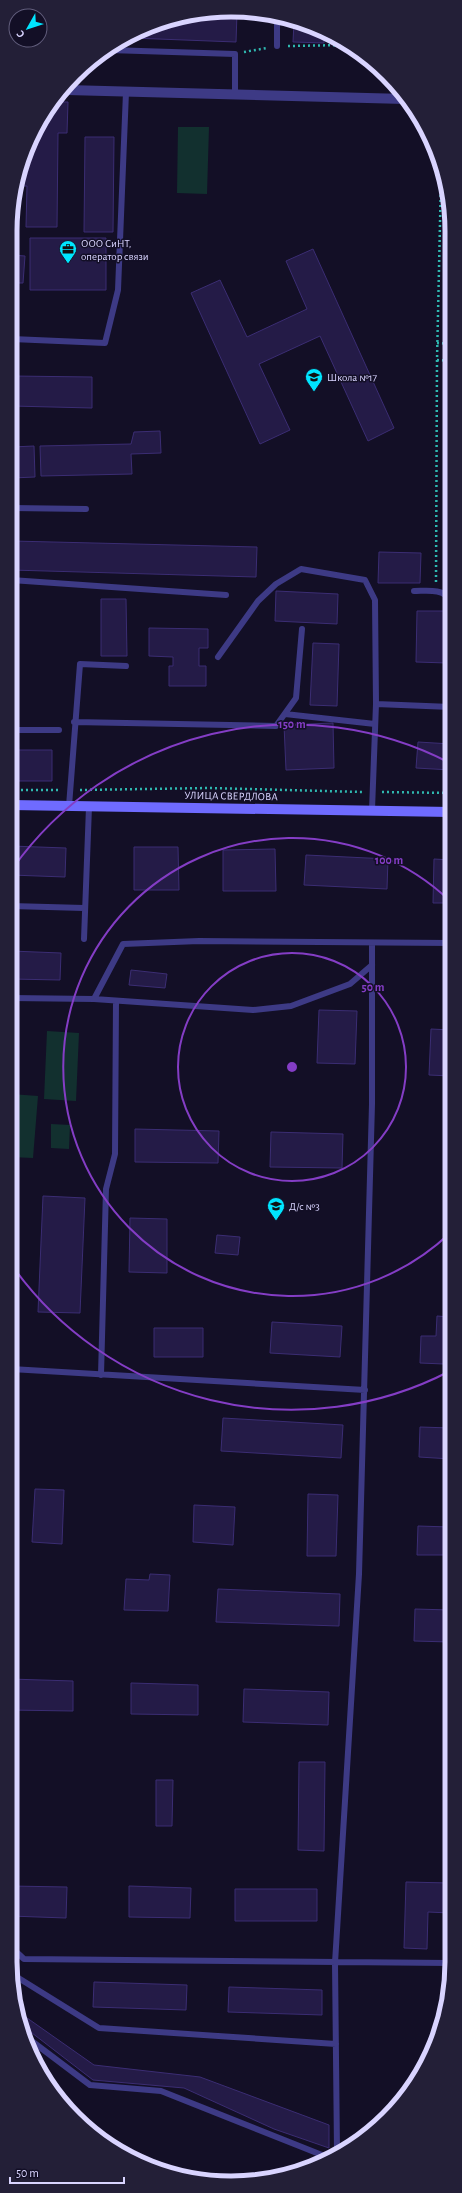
<svg xmlns="http://www.w3.org/2000/svg" width="462" height="2193" font-family="'Alegreya Sans',sans-serif">
  <style>
    .green { fill: #12302f }
    .building { fill: #241b47; stroke: #3b2d73 }
    .lines { fill: none; stroke-linecap: round; stroke-linejoin: round }
    .path { stroke: #2fb8b0; stroke-width: 2.5; stroke-dasharray: 2 3; stroke-linecap: butt }
    .lane { stroke: #3d3a85; stroke-width: 6 }
    .street { stroke: #3d3a85; stroke-width: 10 }
    .secondary { stroke: #6f6bff; stroke-width: 10 }
    .ring { fill: none; stroke: #843dc5; stroke-width: 2 }
    .labels { text-anchor: middle; dominant-baseline: central; stroke-width: 3; stroke-linejoin: round; paint-order: stroke }
    .poi-label { font-size: 11px; fill: #d9d4ff; stroke: #130f26; text-anchor: start }
    .street-label { font-size: 11px; fill: #d9d4ff; stroke: #130f26 }
    .rim { fill: none; stroke: #d9d4ff; stroke-width: 5 }
    .centre { fill: #843dc5; stroke: #130f26; stroke-width: 2 }
    .ring-label { font-size: 12px; text-anchor: middle; font-weight: bold; fill: #843dc5; stroke: #130f26; stroke-width: 3; stroke-linejoin: round; paint-order: stroke }
  </style>
  <rect width="100%" height="100%" fill="#130f26"/>
  <path class="green" d="M178 127H209L207 194 177 193Z
    M47 1031 79 1033 76 1101 44 1099Z
    M11 1094 38 1096 33 1158 11 1157Z
    M51 1124 70 1125 69 1149 51 1148Z"/>
  <path class="building" d="M237 13 236 42 132 38 174 18Z
    M294 22 324 31V43L293 42Z
    M56 102H68L67 133H58L57 227H26L27 186H17L39 121Z
    M85 137H114L113 232H84Z
    M30 238H106V290H30Z
    M313 249 394 428 368 441 320 336 259 364 290 430 260 444 191 293 220 280 247 337 307 309 286 261Z
    M12 255 25 256 23 283H12Z
    M12 376 92 377V408L12 406Z
    M160 431 161 453 131 454 132 474 41 476 40 446 131 444 134 432Z
    M34 446 35 477 12 478V447Z
    M12 541 257 547 256 577 11 570Z
    M379 552 421 553 420 583H378Z
    M276 591 338 594 337 624 275 621Z
    M101 599H126L127 656H101Z
    M417 611H447V663L416 662Z
    M149 628 208 629V648H199V666H206V686H169V666H173V657L149 656Z
    M313 643 339 644 337 706 310 705Z
    M333 723 334 768 286 770 284 725Z
    M418 742 451 744V770L416 768Z
    M11 750H52V781H11Z
    M11 846 66 848 65 877 11 875Z
    M134 847H178L179 890H134Z
    M275 849 276 891H223V850Z
    M306 855 388 859 387 889 304 885Z
    M434 859 451 860V903H433Z
    M11 951 61 953 60 980 11 979Z
    M131 970 167 974 165 988 129 985Z
    M319 1010 357 1011 355 1064 317 1063Z
    M431 1029 451 1030V1076L429 1075Z
    M135 1129 219 1131 218 1163 135 1162Z
    M271 1132 343 1134 342 1168 270 1167Z
    M43 1196 85 1198 80 1313 38 1312Z
    M130 1218 167 1219V1273L129 1272Z
    M217 1235 240 1237 238 1255 215 1253Z
    M437 1316 450 1317 451 1377 444 1376V1364L420 1363 421 1336H436Z
    M272 1322 342 1326 340 1357 270 1353Z
    M154 1328H203V1357H154Z
    M223 1418 343 1425 341 1458 221 1451Z
    M420 1427 451 1428V1459L419 1457Z
    M35 1489 64 1490 62 1544 32 1542Z
    M308 1494 338 1495 336 1556H307Z
    M194 1505 235 1507 233 1545 193 1542Z
    M418 1526 450 1527V1555H417Z
    M150 1574 170 1575 168 1611 124 1610 126 1579 149 1580Z
    M218 1589 340 1594 339 1626 216 1622Z
    M415 1609 450 1610V1642L414 1641Z
    M10 1679 73 1681V1711L10 1710Z
    M131 1683 198 1685V1715L131 1714Z
    M244 1689 329 1692 328 1725 243 1722Z
    M299 1762H325L324 1851 298 1850Z
    M156 1780H173L172 1826H156Z
    M406 1882 450 1883V1913L428 1912 427 1949 404 1948Z
    M10 1886 67 1887 66 1918 10 1916Z
    M129 1886 191 1888 190 1918 129 1917Z
    M235 1889H317V1921H235Z
    M94 1982 187 1985 186 2010 93 2007Z
    M229 1987 322 1990V2015L228 2012Z
    M20 2013 94 2065 200 2077 329 2125V2148L274 2129 184 2088 93 2080 23 2026Z
    M365 2128 371 2131 357 2140Z"/>
  <g class="lines">
    <path class="path" d="M288 46 345 45
      M244 52 267 48
      M437 343 451 344
      M437 360 451 361
      M436 582 437 360 441 177
      M11 790H61
      M80 790 210 788 363 792
      M382 792 451 793"/>
    <path class="lane" d="M277 46V17
      M109 50 235 54V94
      M12 339 105 343 118 290 126 92
      M12 508 86 509
      M11 580 226 595
      M414 591C427 591 442 588 451 600
      M218 657 258 601 276 584 301 569 365 580 375 600 376 704
      M285 714 375 724
      M74 722 276 726 296 698 302 629
      M11 730H59
      M69 806 80 664 126 666
      M372 810 376 704 451 707
      M11 906 84 908
      M84 939 89 807
      M11 998 94 999 123 944 199 941 451 943
      M94 999 253 1010 291 1006 350 984 372 965
      M11 1369 365 1390
      M101 1375 106 1189 115 1154 116 1001
      M10 1946 24 1959 450 1963
      M12 1974 99 2028 336 2044
      M25 2036 90 2085 161 2091 327 2157
      M337 2151 335 1963 359 1574 372 1104V944"/>
    <path class="street" d="M67 90 405 99"/>
    <path class="secondary" d="M11 805 451 812"/>
  </g>
  <g class="ring">
    <circle cx="292" cy="1067" r="114"/>
    <path d="M450 1233A229 229 0 1 1 450 901"/>
    <path d="M450 1371A343 343 0 0 1 11 1264M13 868A343 343 0 0 1 450 763"/>
  </g>
  <defs>
    <symbol id="office-pin" viewBox="-11 -11 22 30"><path d="M0 17L-7.5 6A9.5 9.5 0 1 1 7.5 6Z" fill="#00e5ff" stroke="#130f26"/><path d="M-6-3h4V-5.5h4V-3h4V5H-6ZM-1-4.5V-3h2v-1.5ZM-6 0V1H6V0Z" fill="#111"/></symbol>
    <symbol id="school-pin" viewBox="-11 -11 22 30"><path d="M0 17L-7.5 6A9.5 9.5 0 1 1 7.5 6Z" fill="#00e5ff" stroke="#130f26"/><path d="M0-5L7-2L0 1L-7-2ZM-4 1L0 2.5L4 1V4Q0 6-4 4Z" fill="#111"/></symbol>
  </defs>
  <g fill-rule="evenodd">
    <use href="#office-pin" x="58" y="239" width="20" height="27"/>
    <use href="#school-pin" x="304" y="367" width="20" height="27"/>
    <use href="#school-pin" x="266" y="1196" width="20" height="27"/>
  </g>
  <g class="labels">
    <g class="poi-label">
      <text x="81" y="243">ООО СиНТ,<tspan x="81" dy="13">оператор связи</tspan></text>
      <text x="327" y="377">Школа №17</text>
      <text x="289" y="1206">Д/с №3</text>
    </g>
    <g class="street-label">
      <text transform="translate(231 796) rotate(1)">УЛИЦА СВЕРДЛОВА</text>
    </g>
  </g>
  <path d="M0 0H462V2193H0ZM231 17H231A214 214 0 0 1 445 231V1962A214 214 0 0 1 231 2176H231A214 214 0 0 1 17 1962V231A214 214 0 0 1 231 17Z" fill="#231f37" fill-rule="evenodd"/>
  <path class="rim" d="M231 17H231A214 214 0 0 1 445 231V1962A214 214 0 0 1 231 2176H231A214 214 0 0 1 17 1962V231A214 214 0 0 1 231 17Z"/>
  <circle cx="292" cy="1067" r="6" class="centre"/>
  <g class="ring-label">
    <text x="292" y="728">150 m</text>
    <text x="389" y="864">100 m</text>
    <text x="373" y="991">50 m</text>
  </g>
  <g transform="translate(28 28) rotate(231)"><circle r="19" fill="#130f26" stroke="#625e7d"/>
  <path d="M0-3L7 15L0 10L-7 15Z" fill="#00e5ff"/>
  <text y="-6" font-size="11" font-weight="bold" text-anchor="middle" fill="#d9d4ff">С</text>
  </g>
  <path d="M10 2177v6h114v-6" fill="none" stroke="#d9d4ff" stroke-width="2"/>
  <text x="16" y="2177" font-size="12" fill="#d9d4ff" stroke="#130f26" stroke-width="3" paint-order="stroke">50 m</text>
</svg>
